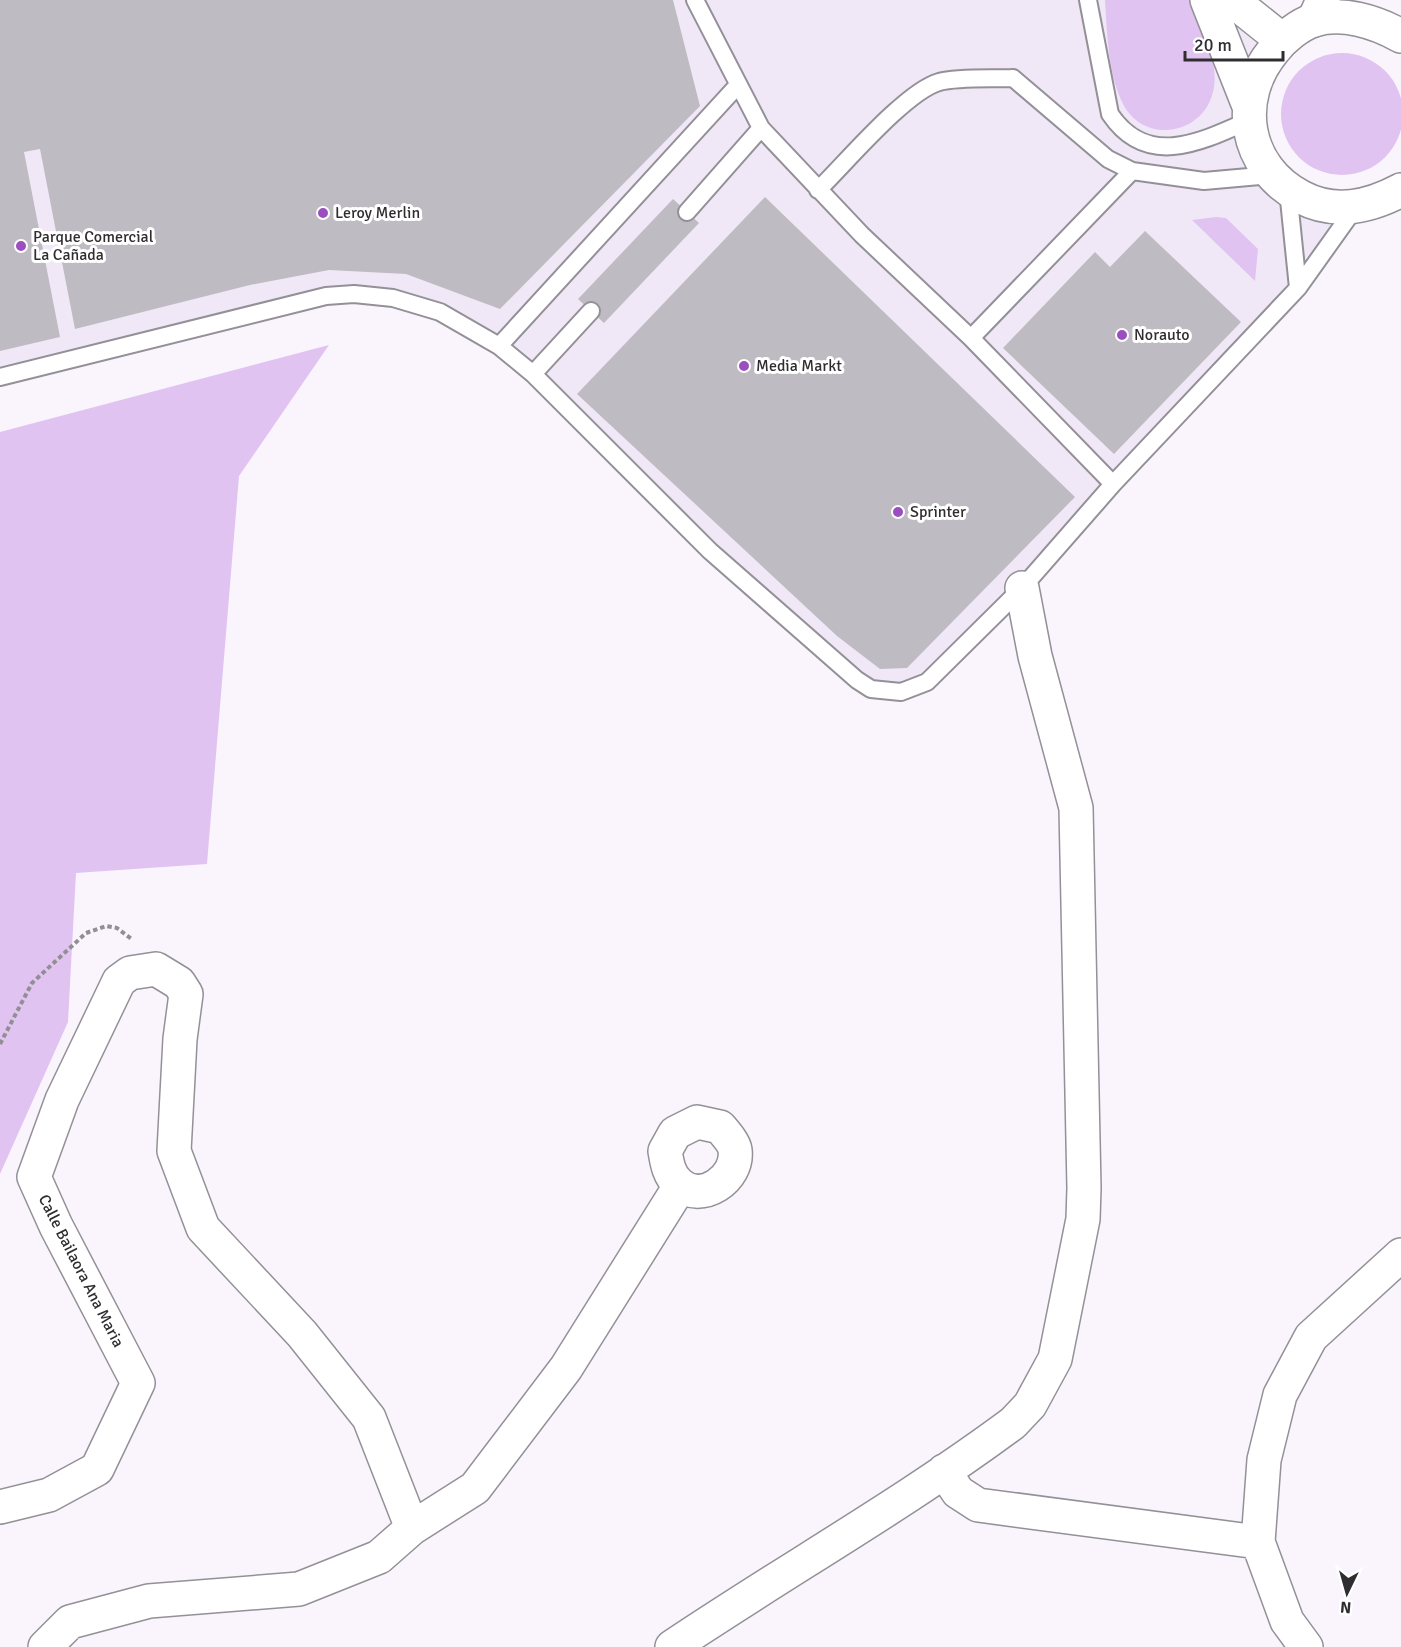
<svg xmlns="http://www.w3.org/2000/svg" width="1401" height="1647" font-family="Signika,sans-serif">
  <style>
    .built { fill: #f1e8f7 }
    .green { fill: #e1c3f2 }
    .building { fill: #bfbbc2 }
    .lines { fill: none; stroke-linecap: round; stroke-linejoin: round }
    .lane-casing { stroke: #949097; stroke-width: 20 }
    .street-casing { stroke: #949097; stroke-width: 36 }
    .highway-casing { stroke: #949097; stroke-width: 36 }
    .path { stroke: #928f94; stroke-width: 4; stroke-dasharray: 4.5 3; stroke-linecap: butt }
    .lane { stroke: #fff; stroke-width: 16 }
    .street { stroke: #fff; stroke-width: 33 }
    .highway { stroke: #fff; stroke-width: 33 }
    .poi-dot { fill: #9a4ebf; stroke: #fff; stroke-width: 2 }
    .labels { text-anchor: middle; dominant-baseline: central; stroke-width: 6; stroke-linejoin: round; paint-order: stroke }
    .poi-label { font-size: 16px; fill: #2f2d30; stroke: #fff; text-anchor: start }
    .street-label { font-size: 16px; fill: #2f2d30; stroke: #fff }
  </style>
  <rect width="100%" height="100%" fill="#faf5fd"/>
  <path class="built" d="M0 0H1232L1282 40 1261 66 1271 175 1355 208 1298 288 927 682 901 692 857 680 533 374 440 312 354 294 0 377Z"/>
  <path class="green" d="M1105 0H1190C1203 25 1220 63 1213 92 1203 135 1144 145 1123 104 1108 74 1107 33 1105 0Z
    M1281 114a61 61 0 1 1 122 0a61 61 0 1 1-122 0Z
    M1216 217 1226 218 1258 249 1255 281 1192 220Z
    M329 345 239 476 207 864 76 873 68 1022 0 1174V432Z"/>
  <path class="building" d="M0 0H673L700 106 500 309 406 274 329 270 250 285 75 329 40 149 24 152 60 337 0 351Z
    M765 197 1075 497 907 668 880 669 837 636 577 394Z
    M673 199 699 223 604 323 578 299Z
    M1145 231 1241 322 1114 454 1003 348 1095 252 1110 267Z"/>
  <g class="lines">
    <defs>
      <path id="lane" d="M695 0 761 128 862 235 971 338 1132 171
        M1088 0 1110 114C1147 169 1201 142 1250 120
        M818 190C845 164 905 92 939 82 959 77 991 79 1013 78L1108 159 1132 171 1204 181 1271 175
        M1288 190 1298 288
        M687 212 761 128
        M971 338 1113 484
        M499 346 738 85
        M533 374 591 311
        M0 377 326 296 354 294 393 298 440 312 499 346 533 374 710 551 857 680 871 689 901 692 927 682 1022 588 1113 484 1298 288 1355 208"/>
      <path id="street" d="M1207 0 1249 106
        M1232 0 1282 40
        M1401 36C1376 22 1342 11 1314 20 1299 25 1283 38 1274 50 1233 99 1244 167 1301 197 1335 215 1369 207 1401 190
        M697 1122 720 1127C725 1133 734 1143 735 1150 739 1179 701 1204 679 1184 669 1176 667 1163 665 1151L675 1133Z
        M944 1471 958 1492 978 1505 1258 1542
        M0 1507 49 1495 97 1469 138 1383 56 1226 34 1177 62 1100 119 981 130 973 156 969 179 983 186 994 180 1039 174 1151 203 1228 302 1334 369 1418 412 1528
        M45 1647 70 1622 149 1601 299 1589 379 1557 412 1528 475 1488 566 1368 680 1186
        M672 1647C785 1571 904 1504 1013 1423L1030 1405 1055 1359 1083 1219 1084 1188 1076 808 1035 656 1022 588
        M1306 1647 1287 1621 1258 1542 1264 1460 1280 1395 1311 1337 1401 1255"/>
      <path id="highway" d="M1314 20 1323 0"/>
    </defs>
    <use href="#lane" class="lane-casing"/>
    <use href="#street" class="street-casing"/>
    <use href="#highway" class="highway-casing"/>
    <path class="path" d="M0 1044 32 983 86 933 106 926 117 928 133 940"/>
    <use href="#lane" class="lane"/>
    <use href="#street" class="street"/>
    <use href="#highway" class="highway"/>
  </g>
  <g class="poi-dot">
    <circle cx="323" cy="213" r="6"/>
    <circle cx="21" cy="246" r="6"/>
    <circle cx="1122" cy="335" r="6"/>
    <circle cx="744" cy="366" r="6"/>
    <circle cx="898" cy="512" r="6"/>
  </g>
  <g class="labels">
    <g class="poi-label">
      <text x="335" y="213">Leroy Merlin</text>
      <text x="33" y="237">Parque Comercial<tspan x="33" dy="18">La Cañada</tspan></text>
      <text x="1134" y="335">Norauto</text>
      <text x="756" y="366">Media Markt</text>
      <text x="910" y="512">Sprinter</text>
    </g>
    <g class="street-label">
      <text transform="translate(81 1271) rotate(63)">Calle Bailaora Ana Maria</text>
    </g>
  </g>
  <g transform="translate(1347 1593) rotate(185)" stroke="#ffffff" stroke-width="4.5" paint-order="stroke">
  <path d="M0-4.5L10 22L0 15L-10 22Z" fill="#2f2d30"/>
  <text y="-9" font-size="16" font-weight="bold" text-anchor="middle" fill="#2f2d30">N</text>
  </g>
  <path d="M1185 51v9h98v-9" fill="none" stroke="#2f2d30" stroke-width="3"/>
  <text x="1194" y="51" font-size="18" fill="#2f2d30" stroke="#ffffff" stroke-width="4.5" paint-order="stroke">20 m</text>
</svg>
